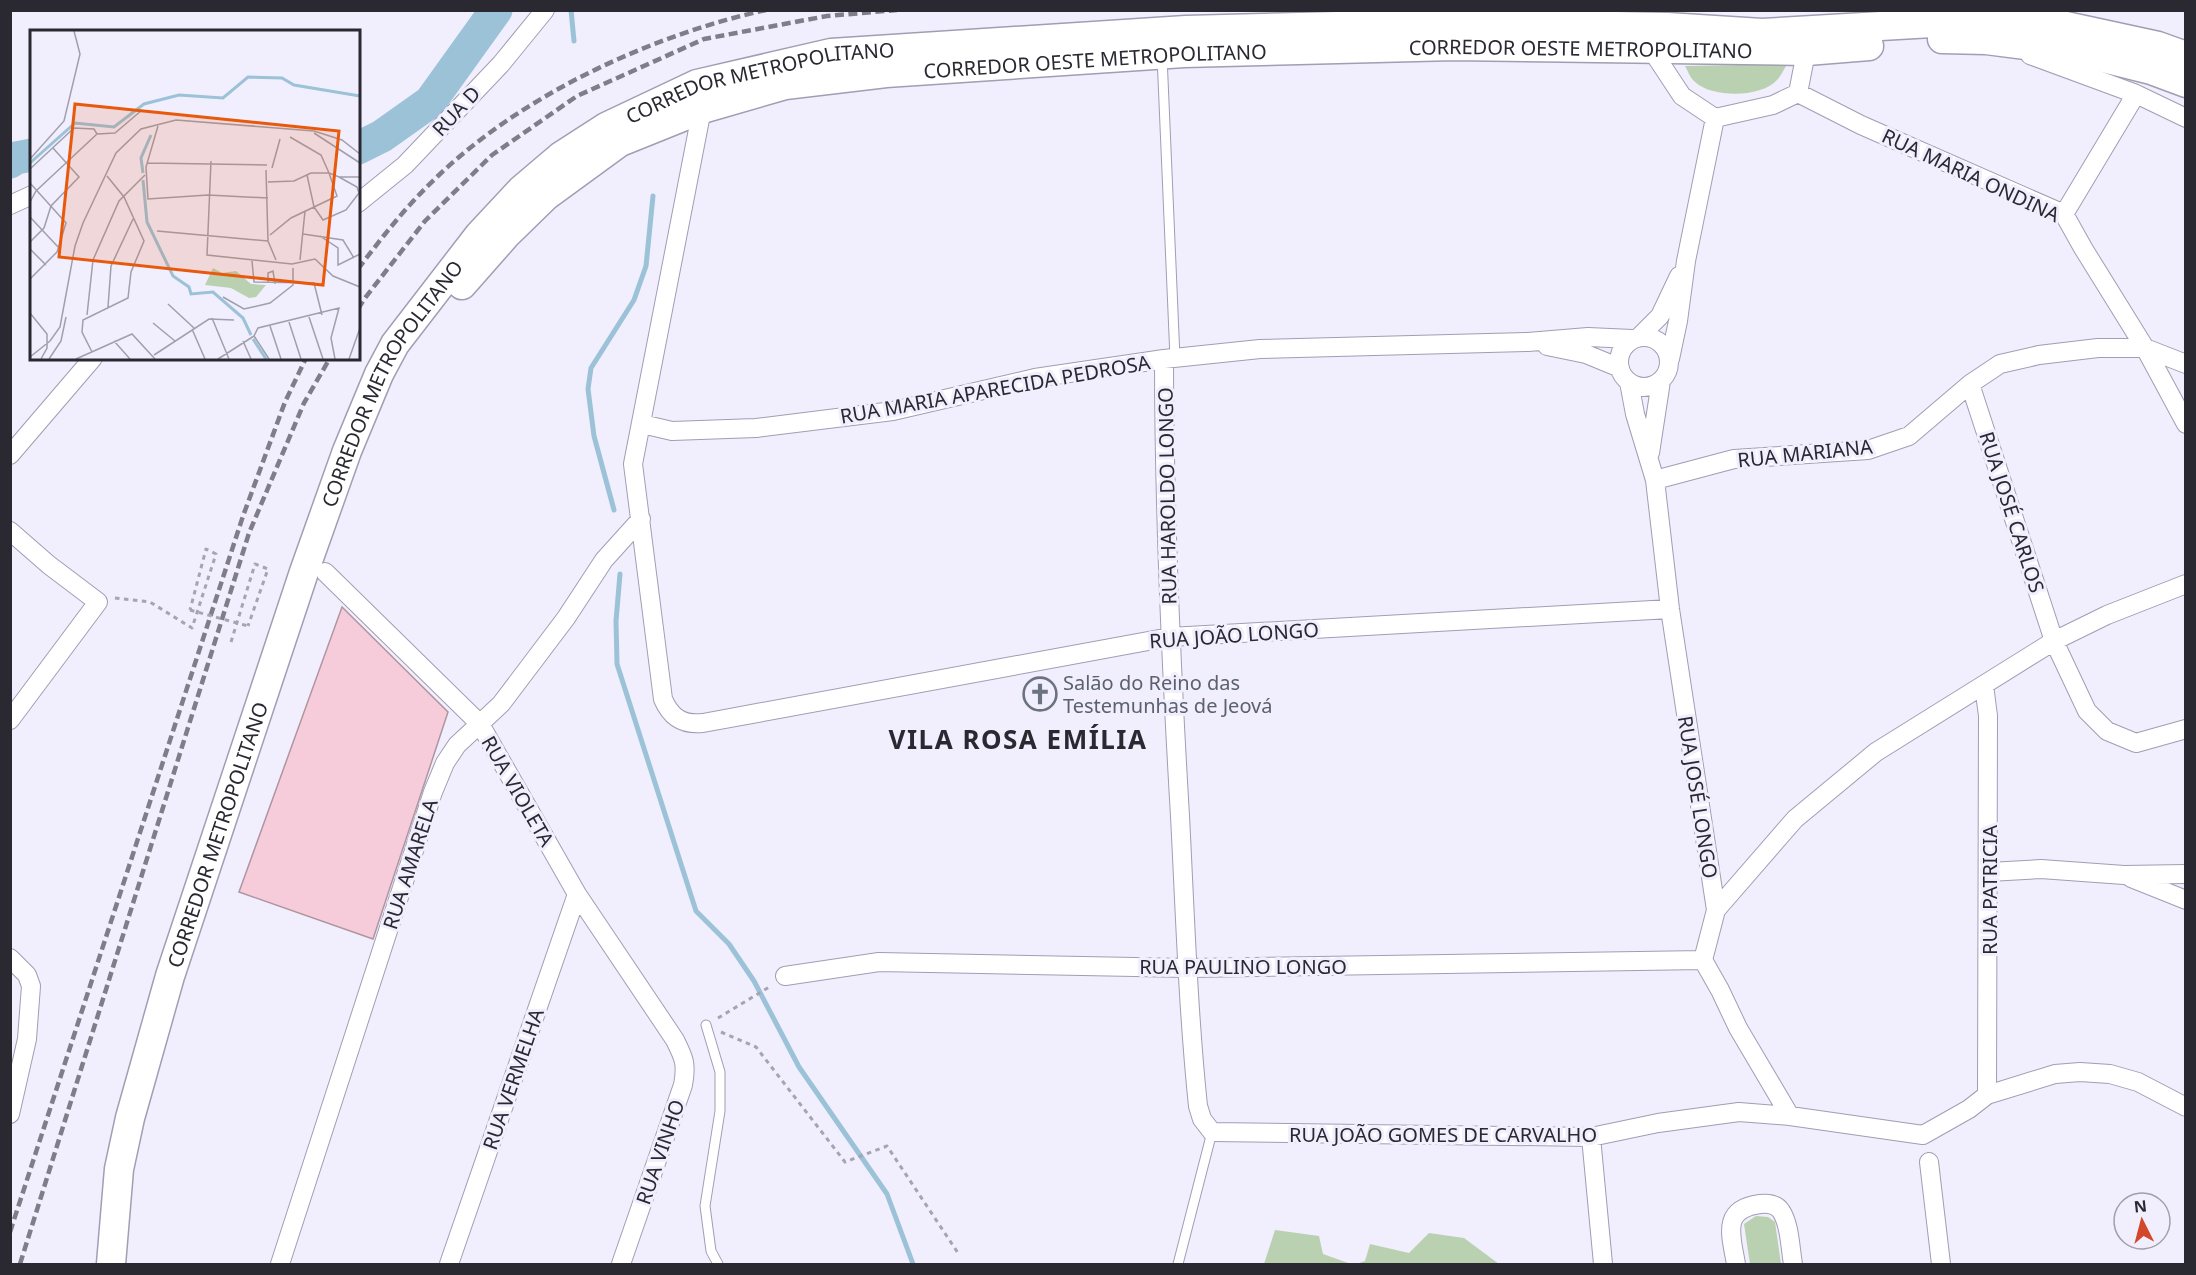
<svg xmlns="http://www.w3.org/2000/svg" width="2196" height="1275" font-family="'Noto Sans',sans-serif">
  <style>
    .green { fill: #bad1b1 }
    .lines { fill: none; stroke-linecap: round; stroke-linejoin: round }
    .stream { stroke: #9bc2d7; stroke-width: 5 }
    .river { stroke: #9bc2d7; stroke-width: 33 }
    .building { fill: #f6ccdb; stroke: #af959f; stroke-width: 1.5 }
    .lane-casing { stroke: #a29db3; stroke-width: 11 }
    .street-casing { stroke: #a29db3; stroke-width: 20 }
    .primary-casing { stroke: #a29db3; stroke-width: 31 }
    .path { stroke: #a7a4b1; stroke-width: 3; stroke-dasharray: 4.5 4.5; stroke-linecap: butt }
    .lane { stroke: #fff; stroke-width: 9 }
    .street { stroke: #fff; stroke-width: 18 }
    .primary { stroke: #fff; stroke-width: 28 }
    .rail { stroke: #807d89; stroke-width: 4.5; stroke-dasharray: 9 4.5; stroke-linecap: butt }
    .path-bridge { stroke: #a7a4b1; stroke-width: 3; stroke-dasharray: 4.5 4.5; stroke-linecap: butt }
    .labels { text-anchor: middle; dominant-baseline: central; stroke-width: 6; stroke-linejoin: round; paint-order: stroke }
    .street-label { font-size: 20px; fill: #2a2831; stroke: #f1eefd }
    .worship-label { font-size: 20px; fill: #5b616d; stroke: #f1eefd; text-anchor: start }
    .district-label { font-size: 26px; font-weight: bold; letter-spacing: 1.5px; fill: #2a2831; stroke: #f1eefd }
    .inset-river { fill: none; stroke: #9bc2d7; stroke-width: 3 }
    .inset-road { fill: none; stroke: #a19fab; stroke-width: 1.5 }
    .view { fill: #e8590c; fill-opacity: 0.15; stroke: #e8590c; stroke-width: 3 }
    .inset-edge { fill: none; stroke: #2a2831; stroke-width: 3 }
  </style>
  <rect width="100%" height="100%" fill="#f1eefd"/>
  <path class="green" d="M1787 64C1784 69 1781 76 1777 80 1761 98 1712 98 1695 82 1690 78 1688 71 1685 66Z
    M1756 1216 1768 1217 1775 1222 1781 1264H1750L1744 1224Z
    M1275 1230 1319 1236 1323 1254 1351 1264H1264Z
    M1429 1233 1464 1238 1499 1264H1356L1365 1261 1370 1244 1409 1253Z"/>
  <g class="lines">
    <path class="stream" d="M571 10 574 41
      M614 510 594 436 588 389 591 368 634 300 646 266 653 196
      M620 574 616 621 617 664 696 911 729 944 754 981 799 1067 887 1194 913 1264"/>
    <path class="river" d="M358 148 382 136 430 102 496 10
      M10 162 16 158 32 155"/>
  </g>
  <path class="building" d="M342 607 448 712 373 939 239 892Z"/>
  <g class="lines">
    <defs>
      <path id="lane" d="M1162 56 1175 358
        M706 1025 720 1072V1111L705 1206 711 1251 718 1264
        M1178 1264 1212 1132"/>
      <path id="street" d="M1651 49 1682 96 1715 118
        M2030 55 2136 94 2186 118
        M1798 93 1861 125 2064 214 2083 248 2145 348 2186 364
        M1798 93 1808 42
        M702 109 633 464 663 699C671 718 683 725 703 723L1170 637 1670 609
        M1715 118 1773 105 1798 93
        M358 203 405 165 501 64 545 10
        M10 205 32 195
        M2064 214 2136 94
        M1640 336 1660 316 1679 276
        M1619 362a25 25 0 1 1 50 0a25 25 0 1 1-50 0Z
        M1547 346 1586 354 1620 368
        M1164 359C1164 512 1171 664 1180 816 1185 913 1188 1010 1198 1106L1202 1119 1212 1132 1591 1137 1658 1123 1739 1112 1790 1116 1923 1135 1969 1109 1987 1095 2055 1074 2080 1072 2110 1074 2138 1082 2186 1107
        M1670 359 1678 321 1686 261 1715 118
        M1629 382 1635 414 1655 480 1670 609 1716 910 1703 960 1720 990 1738 1028 1790 1116
        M1970 384 2054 641 2087 711 2107 731 2136 743 2186 729
        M642 424 672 431 756 428 893 411 1035 378 1164 359 1260 349 1528 342 1588 337 1632 339
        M1650 453 1661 381
        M10 455 93 358
        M1655 480 1734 459 1868 450 1909 436 1970 384 2000 364 2039 355 2098 348H2145L2186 424
        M10 531 49 565 98 602 10 720
        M325 572 480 724 577 894 675 1040C684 1058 687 1064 683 1085L621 1264
        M1984 685 1988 716 1987 1095
        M1989 872 2041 869 2124 875 2186 874
        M2131 878 2186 900
        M1716 910 1795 819 1876 752 2054 641 2107 615 2186 584
        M10 958 27 975 31 986 27 1039 10 1114
        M785 976 879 962 1188 968 1703 960
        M1591 1137 1603 1264
        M1929 1162 1941 1264
        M280 1264 433 792 445 763 457 745 501 704 566 618 604 560 641 519
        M449 1264 577 894
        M1736 1264C1731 1235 1721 1209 1760 1204 1768 1203 1776 1204 1781 1211 1790 1225 1790 1247 1793 1264"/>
      <g id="primary">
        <path d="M1942 39 1986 40 2079 52 2151 70 2186 83"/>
        <path id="s1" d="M462 285 506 235 546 196 620 142 702 109 785 85 886 73 1184 53 1454 46 1807 51 1869 46"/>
        <path id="s2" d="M111 1264 119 1169 130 1118 170 976 304 572 347 451 379 374 395 344 479 235 521 190 561 156 606 127 697 84 831 53 1186 30 1453 23 1667 27 1762 33 1984 20 2061 25 2158 46 2186 56"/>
      </g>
    </defs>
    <use href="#lane" class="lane-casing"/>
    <use href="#street" class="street-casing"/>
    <use href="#primary" class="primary-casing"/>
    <path class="path" d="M115 598 150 602 192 628 216 554 206 549 190 610
      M231 642 255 564 268 569 248 626
      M718 1018 771 986
      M721 1032 756 1047 845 1162 887 1146 958 1253"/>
    <use href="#lane" class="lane"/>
    <use href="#street" class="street"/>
    <use href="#primary" class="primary"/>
    <path class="rail" d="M358 269C383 236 408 204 439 175 524 94 652 35 766 10
      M358 309 365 298 425 221 492 155 577 96 704 39 827 16 897 10
      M10 1232 243 516 285 402 306 358
      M20 1264 249 533 304 403 330 358"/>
    <path class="path-bridge" d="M190 610 248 626"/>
  </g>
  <defs>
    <symbol id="church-ring" viewBox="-11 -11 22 22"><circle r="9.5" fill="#f1eefd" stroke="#6b7280" stroke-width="1.5"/><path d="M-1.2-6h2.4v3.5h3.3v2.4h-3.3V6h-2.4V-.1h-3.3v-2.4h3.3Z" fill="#6b7280"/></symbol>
  </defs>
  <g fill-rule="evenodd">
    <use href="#church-ring" x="1021" y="675" width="38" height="38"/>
  </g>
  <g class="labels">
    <g class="street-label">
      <text stroke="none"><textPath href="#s1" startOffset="1186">CORREDOR OESTE METROPOLITANO</textPath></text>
      <text stroke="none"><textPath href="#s1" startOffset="700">CORREDOR OESTE METROPOLITANO</textPath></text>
      <text stroke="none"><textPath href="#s2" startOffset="1434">CORREDOR METROPOLITANO</textPath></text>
      <text transform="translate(456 111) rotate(-47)">RUA D</text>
      <text transform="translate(1971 175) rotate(25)">RUA MARIA ONDINA</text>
      <text stroke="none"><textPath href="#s2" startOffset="930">CORREDOR METROPOLITANO</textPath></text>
      <text transform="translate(995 389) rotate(-10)">RUA MARIA APARECIDA PEDROSA</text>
      <text transform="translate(1805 453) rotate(-6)">RUA MARIANA</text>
      <text transform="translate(1167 496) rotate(-91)">RUA HAROLDO LONGO</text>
      <text transform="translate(2012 512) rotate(72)">RUA JOSÉ CARLOS</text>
      <text transform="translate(1234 635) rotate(-4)">RUA JOÃO LONGO</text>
      <text transform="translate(518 791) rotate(60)">RUA VIOLETA</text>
      <text transform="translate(1698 797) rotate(81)">RUA JOSÉ LONGO</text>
      <text stroke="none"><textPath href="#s2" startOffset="444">CORREDOR METROPOLITANO</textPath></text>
      <text transform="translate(410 864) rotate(-72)">RUA AMARELA</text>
      <text transform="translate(1989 890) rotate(-90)">RUA PATRICIA</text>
      <text x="1243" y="966">RUA PAULINO LONGO</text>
      <text transform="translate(513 1079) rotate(-71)">RUA VERMELHA</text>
      <text x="1443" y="1134">RUA JOÃO GOMES DE CARVALHO</text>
      <text transform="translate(660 1152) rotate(-71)">RUA VINHO</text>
    </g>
    <g class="worship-label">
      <text x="1063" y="682">Salão do Reino das<tspan x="1063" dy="23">Testemunhas de Jeová</tspan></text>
    </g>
    <g class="district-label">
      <text x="1018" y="739">VILA ROSA EMÍLIA</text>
    </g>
  </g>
  <g transform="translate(30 30)">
    <rect width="330" height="330" fill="#f1eefd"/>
    <path d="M183 238 192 243 206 241 221 254 236 255 226 267 219 268 201 258 175 255Z" fill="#bad1b1"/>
    <path class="inset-river" d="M0 133 45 93 84 97 114 74 149 65 193 68 218 47 252 48 264 55 330 66M113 143 111 128 121 105M113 150 117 192 143 246 159 257 161 264 183 262 213 288 221 305M223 309 236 329"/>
    <path class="inset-road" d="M128 96 116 137 118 169 178 165 238 168M284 103 330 133M67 104 85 103 112 80M260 107 291 125 299 143 309 147H330M0 129 34 91 50 24 44 1M181 131 177 225 262 234 285 229 303 246 330 257M117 133 237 135M242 138 250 109M0 139 44 98 64 99 67 104M236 140 238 211 246 230M277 145 284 177 293 190 316 180 329 163 327 157 309 147M238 152 264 151 281 143H299L307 166 261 188 240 205M0 153 36 193 27 222 0 249M0 172 6 161 67 104M0 187 29 218M127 201 238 211M273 204 313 210 324 228M290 206 308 218V235L330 224M0 212 14 198 21 176 49 147 23 118M0 219 16 235M270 230 275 181M222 231 224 252 284 253 292 285M238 253V243L243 241 245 254M193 267 214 279 240 273 263 255V238M138 274 164 298M78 277 81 236 103 189M0 283 17 304V318L11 329M57 285 63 230 89 171 115 145M279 287 293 329M182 288 199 329M259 292 271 329M123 293 145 311M240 296 251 329M162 299 175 329M224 306 228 298 309 278 301 308 305 329M224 306 239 329M84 311 100 329M213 311 221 329M62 322 52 302 53 290 98 268 101 242 114 211 94 167 77 146M124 325 179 289 204 290M0 327 20 311 30 297 45 216 53 193 86 123 111 99 146 90 284 101 312 110 330 124M19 329 31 311 36 287M46 329 102 304 125 329M188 329 224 306M319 329 330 298"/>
    <path class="view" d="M45 74 309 101 293 255 29 227Z"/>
    <rect width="330" height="330" class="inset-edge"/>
  </g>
  <rect width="2196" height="1275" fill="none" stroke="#2a2831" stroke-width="24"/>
  <g transform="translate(2142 1221) rotate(354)"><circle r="28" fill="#f1eefd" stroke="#a19fab" stroke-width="1.5"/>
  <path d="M0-4.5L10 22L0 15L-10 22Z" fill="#d24829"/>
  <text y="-9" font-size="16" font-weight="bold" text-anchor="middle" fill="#2a2831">N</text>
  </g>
</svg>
